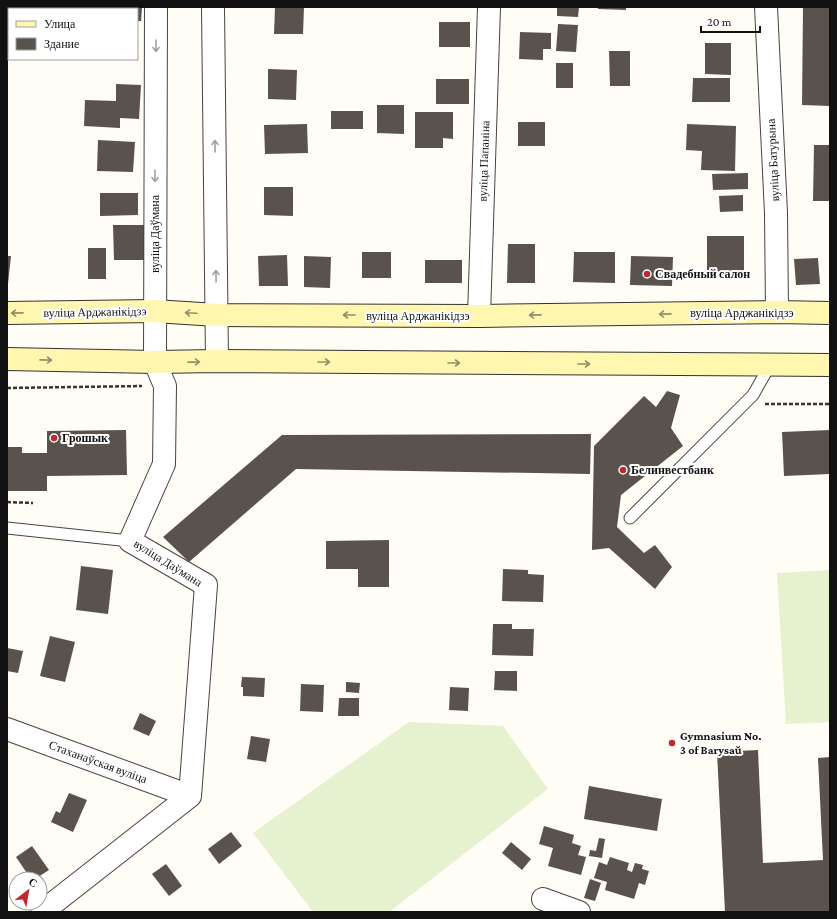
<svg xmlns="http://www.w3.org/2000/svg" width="837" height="919" font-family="'Crimson Pro',serif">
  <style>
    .pitch { fill: #e6f2cf }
    .building { fill: #5a524d }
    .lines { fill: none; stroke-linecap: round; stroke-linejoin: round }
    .lane-casing { stroke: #444; stroke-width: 13 }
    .street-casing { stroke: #444; stroke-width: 24 }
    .secondary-casing { stroke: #333; stroke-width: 24 }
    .path { stroke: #333; stroke-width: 2.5; stroke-dasharray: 4 2; stroke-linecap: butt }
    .lane { stroke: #fff; stroke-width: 11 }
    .street { stroke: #fff; stroke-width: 22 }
    .secondary { stroke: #fff6b0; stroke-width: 22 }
    .oneway { stroke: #a0a0a0 }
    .oneway2 { stroke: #948f68 }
    .poi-dot { fill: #c4262e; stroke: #fff; stroke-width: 1.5 }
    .labels { text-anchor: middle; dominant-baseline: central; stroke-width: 4; stroke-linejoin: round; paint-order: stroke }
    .street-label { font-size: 12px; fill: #111; stroke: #fff }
    .poi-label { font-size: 12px; font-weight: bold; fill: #111; stroke: #fff; text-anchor: start }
  </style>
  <rect width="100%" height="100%" fill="#fffdf5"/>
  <path class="pitch" d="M830 570V722L786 724 777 573Z
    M409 722 503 726 548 789 389 912H313L253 833Z"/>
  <path class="building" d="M99 7H142L141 21H137V9H99Z
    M275 7H304L303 34H274Z
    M557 7H579L578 17 557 16Z
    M598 7H626V10L598 9Z
    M803 7H830V106L802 105Z
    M7 22H9V55H7Z
    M439 22H470V47H439Z
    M558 24 578 25 576 52 556 51Z
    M520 32 551 33V49H543V60L519 59Z
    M705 43H731V75L705 74Z
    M609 51H630V86H610Z
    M556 63H573V88H556Z
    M268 69 297 70 296 100 268 99Z
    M693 78H730V102H692Z
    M436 79H469V104H436Z
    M116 84 141 85 139 119 120 118V128L84 126 85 100 116 101Z
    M377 105H404V134L377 133Z
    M331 111H363V129H331Z
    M415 112H453V139L443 138V148H415Z
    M518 122H545V146H518Z
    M307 124 308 153 265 154 264 125Z
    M687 124 736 126 735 171 701 170 702 151 686 150Z
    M98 140 135 142 133 172 97 171Z
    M814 145H830V201H813Z
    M748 173V189L713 190 712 174Z
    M264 187H293V216L264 215Z
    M100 193H138V215L100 216Z
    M743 195V211L720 212 719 196Z
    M113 225H144L145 260H114Z
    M707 236H744V277H707Z
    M508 244H535V283H507Z
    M88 248H106V279H88Z
    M362 252H391V278H362Z
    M574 252H615V283L573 282Z
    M287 255 288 286H259L258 256Z
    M7 256H11L8 284 7 283Z
    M304 256 331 257 330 288 304 287Z
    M631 256 673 257 672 286 630 285Z
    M818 258 820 284 796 285 794 259Z
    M425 260H462V283H425Z
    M667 391 680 395 671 428 683 446 621 495 617 527 644 553 655 545 672 567 655 589 609 548 592 550 594 446 644 396 656 407Z
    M126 430 127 475 47 476V491H7V447H22V453H47V431Z
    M830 430V474L784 476 782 432Z
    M591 434 590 474 296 469 189 562 163 537 282 435Z
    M389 540V587H358V569H326V541Z
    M81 566 113 570 108 614 76 610Z
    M503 569 528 570V574L544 575 543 602 502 601Z
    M493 624H512V629H534L533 656 492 655Z
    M50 636 75 642 65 682 40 676Z
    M7 648 23 651 18 673 7 671Z
    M495 671H517V691L494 690Z
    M242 677 265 678 264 697 243 696V687H241Z
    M346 682 360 683 359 693 346 692Z
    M301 684 324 685 323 712 300 711Z
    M450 687 469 688 468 711 449 710Z
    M339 698H359V716H338Z
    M140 713 156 721 149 736 133 729Z
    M251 736 270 739 266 762 247 759Z
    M758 750 763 863 823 860 818 758 830 757V911L725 912 717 752Z
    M589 786 662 799 657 831 584 819Z
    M69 793 87 800 73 832 51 822 56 811 60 813Z
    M544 826 574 835 572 843 581 846 578 855 586 857 581 875 548 866 553 848 539 844Z
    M231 832 242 846 219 864 208 849Z
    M599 838 605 839 602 858 589 856 590 850 596 851Z
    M511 842 531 859 522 870 502 853Z
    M32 846 49 870 35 879H31L16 857Z
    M610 857 629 863 627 870 632 872 635 863 643 865 642 869 649 871 645 885 639 883 634 899 605 890 607 882 594 878 599 862 607 865Z
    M166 864 182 886 169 896 152 874Z
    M590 879 601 883 595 901 584 898Z"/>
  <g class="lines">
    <defs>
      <path id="lane" d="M630 518 753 395 770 365
        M7 528 130 541"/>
      <path id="street" d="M213 7 217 361
        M766 7 776 213 777 312
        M479 316 489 7
        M7 729 190 796
        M543 899 579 912
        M42 912 190 796 206 585 130 541 164 464 165 386 155 362 156 7"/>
      <path id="secondary" d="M7 313 154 311 217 315 479 316 777 312 830 313
        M7 359 155 362 217 361 830 365"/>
    </defs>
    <use href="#lane" class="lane-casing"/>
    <use href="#street" class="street-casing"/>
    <use href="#secondary" class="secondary-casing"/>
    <path class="path" d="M7 388 142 386
      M765 404H830
      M7 502 33 503"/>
    <use href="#lane" class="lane"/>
    <use href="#street" class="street"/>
    <use href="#secondary" class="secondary"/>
  </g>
  <defs><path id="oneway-shaft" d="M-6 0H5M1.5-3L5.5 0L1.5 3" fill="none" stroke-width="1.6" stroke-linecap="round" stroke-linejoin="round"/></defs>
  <g class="oneway">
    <use href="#oneway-shaft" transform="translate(156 46) rotate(90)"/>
    <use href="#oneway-shaft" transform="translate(215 146) rotate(-91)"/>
    <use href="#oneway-shaft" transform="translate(155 176) rotate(90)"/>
    <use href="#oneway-shaft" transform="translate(216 276) rotate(-91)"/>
  </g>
  <g class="oneway2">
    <use href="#oneway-shaft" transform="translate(17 313) rotate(179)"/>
    <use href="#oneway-shaft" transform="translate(191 313) rotate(-177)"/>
    <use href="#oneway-shaft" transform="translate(665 314) rotate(179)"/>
    <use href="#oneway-shaft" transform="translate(349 315) rotate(-180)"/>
    <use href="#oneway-shaft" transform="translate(535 315) rotate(179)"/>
    <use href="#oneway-shaft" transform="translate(46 360) rotate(1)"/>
    <use href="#oneway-shaft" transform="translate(194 362) rotate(-1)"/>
    <use href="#oneway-shaft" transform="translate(324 362)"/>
    <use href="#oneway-shaft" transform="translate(454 363)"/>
    <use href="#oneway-shaft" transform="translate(584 364)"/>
  </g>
  <g class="poi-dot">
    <circle cx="647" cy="274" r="4"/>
    <circle cx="54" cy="438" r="4"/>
    <circle cx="623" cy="470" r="4"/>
    <circle cx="672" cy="743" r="4"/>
  </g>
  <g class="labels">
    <g class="street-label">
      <text transform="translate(773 160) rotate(-93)">вуліца Батурына</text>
      <text transform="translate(484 161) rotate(-88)">вуліца Папаніна</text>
      <text transform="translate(155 234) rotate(-90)">вуліца Даўмана</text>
      <text transform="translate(95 312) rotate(-1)">вуліца Арджанікідзэ</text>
      <text x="742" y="313">вуліца Арджанікідзэ</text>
      <text x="418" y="316">вуліца Арджанікідзэ</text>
      <text transform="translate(168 563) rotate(32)">вуліца Даўмана</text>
      <text transform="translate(98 762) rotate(20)">Стаханаўская вуліца</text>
    </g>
    <g class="poi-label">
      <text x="655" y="274">Свадебный салон</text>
      <text x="62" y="438">Грошык</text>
      <text x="631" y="470">Белинвестбанк</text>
      <text x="680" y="736">Gymnasium No.<tspan x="680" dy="14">3 of Barysaŭ</tspan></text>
    </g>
  </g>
  <rect width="837" height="919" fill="none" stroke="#111111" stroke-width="16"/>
  <rect x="8" y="8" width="130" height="52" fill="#ffffff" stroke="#a0a0a0"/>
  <rect x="16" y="21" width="20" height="6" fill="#fff6b0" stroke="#a0a0a0"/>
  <text x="44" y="28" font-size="12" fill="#111111">Улица</text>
  <rect x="16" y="38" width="20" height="12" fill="#5a524d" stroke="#a0a0a0"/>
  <text x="44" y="48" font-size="12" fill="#111111">Здание</text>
  <g transform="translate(28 891) rotate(31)"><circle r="19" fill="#ffffff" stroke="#a0a0a0"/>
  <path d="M0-3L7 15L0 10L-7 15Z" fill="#c4262e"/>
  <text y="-6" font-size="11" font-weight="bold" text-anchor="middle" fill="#111111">С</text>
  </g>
  <path d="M701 26v6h59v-6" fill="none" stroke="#111111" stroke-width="2"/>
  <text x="707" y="26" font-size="12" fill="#111111" stroke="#ffffff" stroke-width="3" paint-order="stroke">20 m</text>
</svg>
